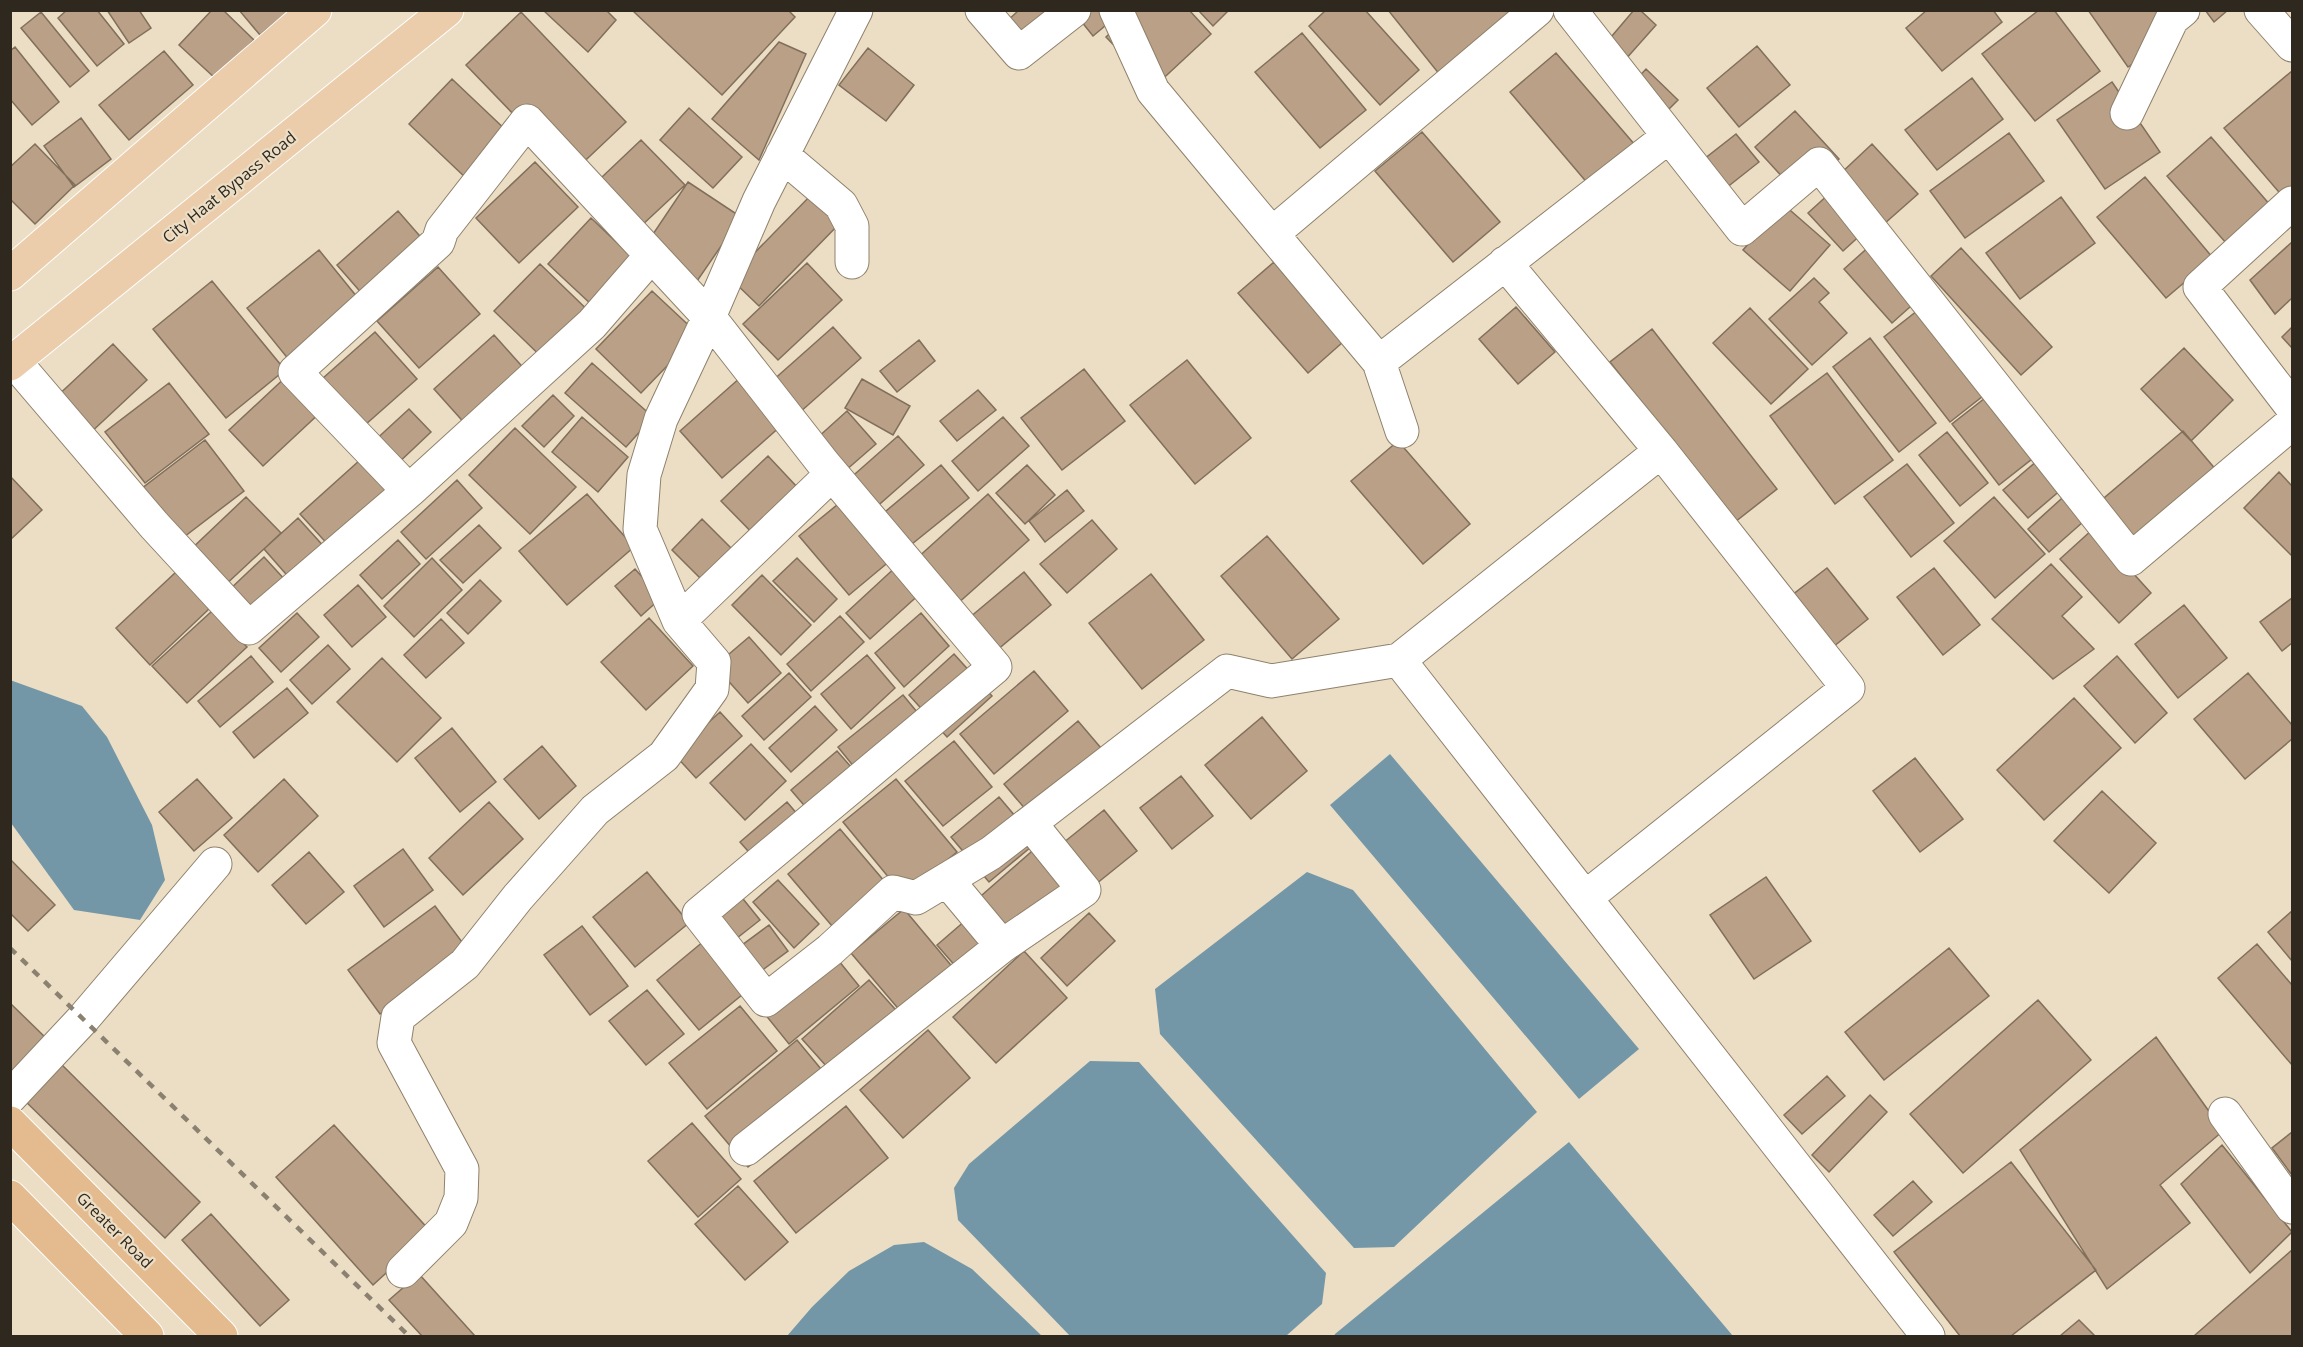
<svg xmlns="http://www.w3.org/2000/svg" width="2303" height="1347" font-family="'Open Sans',sans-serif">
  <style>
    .water { fill: #7497a7 }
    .building { fill: #b9a087; stroke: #816f5c; stroke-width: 1.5 }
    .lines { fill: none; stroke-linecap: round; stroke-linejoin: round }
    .minor-casing { stroke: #8f816b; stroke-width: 35 }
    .primary-casing { stroke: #fff; stroke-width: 35 }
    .trunk-casing { stroke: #fff; stroke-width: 35 }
    .minor { stroke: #fff; stroke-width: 33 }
    .primary { stroke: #ebccab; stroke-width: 33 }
    .trunk { stroke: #e4bb8f; stroke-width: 33 }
    .rail { stroke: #8b8170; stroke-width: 4.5; stroke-dasharray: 8 8; stroke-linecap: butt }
    .labels { text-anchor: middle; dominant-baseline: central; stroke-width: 4.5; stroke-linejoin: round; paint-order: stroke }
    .street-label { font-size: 16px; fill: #2e281f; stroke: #ecdec5 }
  </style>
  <rect width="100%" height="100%" fill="#ecdec5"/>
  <path class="water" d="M10 680 82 706 107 737 152 825 165 880 140 920 74 910 11 823Z
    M1390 754 1639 1049 1579 1099 1330 805Z
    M1307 872 1353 890 1537 1112 1394 1247 1354 1248 1160 1034 1155 989Z
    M1090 1061 1139 1062 1326 1273 1322 1304 1286 1336H1070L958 1220 954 1188 969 1164Z
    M1569 1142 1733 1336H1334L1335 1334Z
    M924 1242 972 1269 1042 1336H787L812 1307 849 1271 894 1245Z"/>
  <path class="building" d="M67 10H97L124 44 97 66 58 18Z
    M107 10H139L151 28 129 43Z
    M212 10H223L254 40 216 79 179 45Z
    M239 10H290L260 35Z
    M543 10H606L616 20 588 52Z
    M632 10H788L795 17 722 95Z
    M1019 10H1079L1032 52 1006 22Z
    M1083 10H1124L1093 36 1077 16Z
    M1134 10H1189L1211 34 1154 87 1106 37Z
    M1198 10H1229L1213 26Z
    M1326 10H1365L1419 70 1380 105 1309 26Z
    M1388 10H1519L1440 75Z
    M1634 10H1640L1656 25 1625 60 1606 43Z
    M1927 10H1993L2002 22 1942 71 1906 28Z
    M2039 10H2054L2100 71 2035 121 1982 54Z
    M2088 10H2193L2198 18 2128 67Z
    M2205 10H2228L2214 22Z
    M41 12 89 71 70 87 21 28Z
    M521 12 626 122 571 174 466 65Z
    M1302 33 1366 110 1320 148 1255 72Z
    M779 42 806 54 759 160 712 119Z
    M1757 46 1790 85 1739 127 1707 88Z
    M15 47 59 102 32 125 10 99V51Z
    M868 48 914 85 886 121 839 85Z
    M164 51 193 85 129 140 99 105Z
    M1556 53 1635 145 1589 185 1510 92Z
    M1646 69 1678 100 1659 119 1628 88Z
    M2292 71V203L2290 205 2224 128Z
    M1972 78 2003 119 1937 170 1905 130Z
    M452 79 511 135 468 180 409 124Z
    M2112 82 2160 152 2105 189 2057 120Z
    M689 108 742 157 713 188 660 140Z
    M1795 111 1839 159 1799 195 1755 147Z
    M81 118 111 159 74 187 44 146Z
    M1422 132 1500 222 1453 262 1375 171Z
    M2009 133 2044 181 1965 238 1930 191Z
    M1736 134 1759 162 1716 196 1694 167Z
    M2211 137 2278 214 2234 252 2167 176Z
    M641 140 685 185 625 241 582 196Z
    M35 144 75 185 35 224 10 199V167Z
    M1872 144 1918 194 1884 224 1839 175Z
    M535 162 578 207 519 263 476 218Z
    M2145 177 2213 258 2166 298 2097 217Z
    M688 182 741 217 695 284 643 249Z
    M813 193 842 221 759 306 730 278Z
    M1830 193 1865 231 1843 251 1808 213Z
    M2061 197 2095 243 2020 299 1986 253Z
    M1783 204 1830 245 1790 291 1743 250Z
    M398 211 439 258 378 312 337 265Z
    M591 218 651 275 608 320 548 264Z
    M2292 242V298L2275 314 2250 280Z
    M1872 244 1920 298 1892 323 1844 269Z
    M1961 248 2052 347 2021 375 1931 276Z
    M319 250 370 313 298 371 247 308Z
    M1274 262 1343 342 1308 373 1238 293Z
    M807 263 842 300 778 360 743 324Z
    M540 264 601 323 555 370 494 311Z
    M438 267 480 314 419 368 377 321Z
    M1814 278 1829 293 1819 302 1847 333 1812 365 1769 319Z
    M212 281 285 370 226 418 153 329Z
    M652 291 698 334 641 393 596 349Z
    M1516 307 1555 352 1518 384 1479 339Z
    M1922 307 1988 392 1950 422 1884 337Z
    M1750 308 1808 369 1771 404 1713 343Z
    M833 327 861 358 799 413 771 382Z
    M2292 327V348L2282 337Z
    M1652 329 1777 489 1735 522 1610 362Z
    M375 332 417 379 356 433 314 386Z
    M494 335 536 382 476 436 434 389Z
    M1870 338 1936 423 1899 452 1833 367Z
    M919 340 935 361 897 392 880 371Z
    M113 344 147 380 87 436 53 400Z
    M2184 348 2233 400 2191 441 2141 389Z
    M1187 360 1251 438 1195 484 1130 405Z
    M592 363 653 417 626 447 565 393Z
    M1084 369 1125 421 1062 470 1021 418Z
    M1827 373 1893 460 1835 504 1770 416Z
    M289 374 323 410 263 466 229 430Z
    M741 377 782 425 722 478 680 431Z
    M862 379 910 406 893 435 845 408Z
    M169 383 209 434 145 483 105 432Z
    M978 390 996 410 957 441 940 421Z
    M1994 391 2041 452 1999 485 1952 424Z
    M553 395 574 416 544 447 522 426Z
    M409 409 431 432 394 467 371 444Z
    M847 411 876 444 845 471 816 439Z
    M582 417 628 457 598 492 552 452Z
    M1003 417 1029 446 978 491 952 461Z
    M515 428 576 487 530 534 469 475Z
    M2183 431 2217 471 2119 553 2085 514Z
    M1947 432 1988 483 1960 506 1919 455Z
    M898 436 924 465 873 510 847 481Z
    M205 440 244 491 180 540 141 489Z
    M1398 441 1470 524 1423 564 1351 481Z
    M2058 443 2083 471 2028 518 2003 490Z
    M768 456 814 505 768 549 721 501Z
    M360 460 392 494 332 549 300 514Z
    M1907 464 1954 523 1911 557 1864 497Z
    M941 465 969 498 907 548 880 516Z
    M1027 465 1055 495 1025 524 996 493Z
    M2279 472 2292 486V556L2244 508Z
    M10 476 42 510 10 540Z
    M457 480 482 508 426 559 401 532Z
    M1067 490 1084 511 1045 542 1029 521Z
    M2071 490 2092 514 2049 552 2028 529Z
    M587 494 634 547 567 605 519 551Z
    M988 494 1029 540 956 605 915 560Z
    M848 496 897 555 849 595 799 536Z
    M246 497 281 533 221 589 187 553Z
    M1994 497 2045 554 1995 598 1944 541Z
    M298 518 327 550 292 581 264 549Z
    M702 519 752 569 721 599 672 550Z
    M1092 520 1117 549 1067 593 1040 564Z
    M479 525 501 548 463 583 440 560Z
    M2093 529 2151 593 2119 623 2060 559Z
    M1267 536 1339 619 1292 659 1221 576Z
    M398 540 420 564 382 599 360 575Z
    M264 557 286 581 249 616 227 592Z
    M432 558 462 590 414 637 384 606Z
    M797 558 837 599 814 622 773 581Z
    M899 564 923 591 870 639 846 613Z
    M2051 564 2082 597 2062 616 2094 649 2053 679 1992 619Z
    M1827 568 1868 619 1828 651 1787 599Z
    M1934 568 1980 625 1943 655 1897 597Z
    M635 569 661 598 641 616 615 586Z
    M176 572 210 608 150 665 116 628Z
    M1024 572 1051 605 990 656 963 623Z
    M1151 574 1204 640 1142 689 1089 623Z
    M762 575 811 625 781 655 732 605Z
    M480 580 501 601 468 634 447 613Z
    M358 585 386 617 352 647 324 615Z
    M2292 598V643L2282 651 2260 622Z
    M2184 605 2227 658 2178 698 2135 644Z
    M212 611 247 647 187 703 152 666Z
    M297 613 319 637 281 672 259 648Z
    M921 613 949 646 904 687 875 653Z
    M840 616 864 642 811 691 787 664Z
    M649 618 693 666 646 710 601 662Z
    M441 619 464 643 426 678 404 655Z
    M749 637 781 673 748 703 715 666Z
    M328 645 350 669 312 704 290 680Z
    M954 654 992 696 947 737 909 695Z
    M867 655 895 688 851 729 821 694Z
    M251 656 273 682 220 727 198 701Z
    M2117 656 2167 713 2135 743 2084 686Z
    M382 658 441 718 397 762 337 702Z
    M1034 671 1068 711 994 774 960 734Z
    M789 673 811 697 764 740 742 716Z
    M2248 673 2292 725V739L2245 779 2194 719Z
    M287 688 308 713 254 758 233 732Z
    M903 695 936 735 871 788 838 747Z
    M2074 698 2121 748 2044 820 1997 770Z
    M815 706 837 730 791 772 769 748Z
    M720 712 742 736 696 778 674 754Z
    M1262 717 1307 771 1251 819 1205 765Z
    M1078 721 1112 761 1038 824 1004 784Z
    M452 728 496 782 460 812 415 758Z
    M954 741 992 787 943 826 905 781Z
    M751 744 786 781 745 820 710 783Z
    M542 746 576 786 539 819 504 779Z
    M837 751 866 784 821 825 791 790Z
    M1915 758 1963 819 1920 852 1873 791Z
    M1181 776 1213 816 1172 849 1140 808Z
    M197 779 232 818 194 851 159 812Z
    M284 779 318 816 258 872 224 835Z
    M896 779 957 852 904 896 843 822Z
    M2102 791 2156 843 2109 893 2054 841Z
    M999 797 1037 842 989 882 951 837Z
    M489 802 523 839 463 895 429 858Z
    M787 802 815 835 770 876 740 842Z
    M1104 810 1137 851 1096 884 1063 843Z
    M840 829 902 902 849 946 788 874Z
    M1047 838 1084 890 1017 950 974 902Z
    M403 849 433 890 384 927 354 886Z
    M309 852 344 892 306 924 272 885Z
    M10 859 55 905 28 931 10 913Z
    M647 872 689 923 635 967 593 917Z
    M1766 877 1811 941 1754 979 1710 915Z
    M778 880 819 924 794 948 753 902Z
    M731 884 760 920 732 942 704 905Z
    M435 906 468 950 380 1014 348 970Z
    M904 909 965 982 913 1026 851 953Z
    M2292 911V961L2268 932Z
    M1089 913 1115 941 1067 986 1041 958Z
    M966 920 1000 960 971 984 937 945Z
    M769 925 788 951 753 977 734 951Z
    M582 926 628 986 590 1015 544 955Z
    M710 936 753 986 699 1030 657 980Z
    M822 940 859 986 789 1044 752 998Z
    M2257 944 2292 985V1065L2218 978Z
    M1949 948 1989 996 1884 1080 1845 1032Z
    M1024 951 1067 998 996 1063 953 1017Z
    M869 980 912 1028 845 1087 802 1039Z
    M647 990 684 1034 646 1065 609 1021Z
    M2038 1000 2091 1060 1963 1173 1910 1114Z
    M10 1003 49 1041 10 1079Z
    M740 1006 777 1051 707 1109 669 1063Z
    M928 1030 970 1078 903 1138 860 1090Z
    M2156 1037 2223 1131 2160 1185 2190 1223 2107 1289 2020 1150Z
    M797 1040 840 1092 748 1167 705 1116Z
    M54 1057 200 1202 165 1238 18 1094Z
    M1827 1076 1845 1096 1802 1134 1784 1115Z
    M1870 1095 1887 1112 1829 1172 1812 1155Z
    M846 1106 888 1158 796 1233 754 1181Z
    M692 1123 741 1179 698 1217 648 1161Z
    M334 1125 431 1232 373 1285 276 1177Z
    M2292 1132V1175L2272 1148Z
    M2222 1145 2292 1232 2250 1273 2181 1184Z
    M2011 1162 2096 1270 2011 1336H1960L1894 1252Z
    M1913 1181 1932 1202 1893 1236 1874 1215Z
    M738 1186 788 1242 745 1280 695 1224Z
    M211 1214 289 1300 260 1326 182 1240Z
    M2292 1250V1336H2194Z
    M419 1274 475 1336H422L389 1300Z
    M2079 1320 2095 1336H2060Z"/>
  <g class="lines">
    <defs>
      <path id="minor" d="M982 10 1019 53 1074 10
        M1116 10 1153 91 1272 234 1537 10
        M1570 10 1742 229 1819 164 2131 559 2292 423
        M2261 10 2292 45
        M2127 113 2172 19 2183 10
        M782 155 841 205 852 226V262
        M2292 203 2200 287 2292 407
        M1272 234 1379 362
        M651 256 592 324 409 491 295 372 438 242 442 230 527 121 709 317 823 463 995 667 699 914 766 1000 830 950 893 892 916 898 991 853 1227 671 1271 681 1399 660 1661 451 1848 688 1585 898
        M1505 263 1661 451
        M14 361 154 525 249 628 409 491
        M1402 431 1379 362 1668 137
        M679 621 832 474
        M1399 660 1928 1336
        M947 880 1002 946 1084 890 1030 823
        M10 1097 83 1019 215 864
        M2225 1114 2292 1207
        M746 1149 1002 946
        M403 1271 451 1223 461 1198 462 1169 394 1043 398 1017 465 964 518 897 595 810 664 756 712 689 714 662 679 621 640 529 644 475 661 419 709 317 759 201 856 10"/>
      <path id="primary" d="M10 274 315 10
        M10 364 447 10"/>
      <path id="trunk" d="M10 1123 221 1336
        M10 1197 147 1336"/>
    </defs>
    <use href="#minor" class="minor-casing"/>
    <use href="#primary" class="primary-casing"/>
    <use href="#trunk" class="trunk-casing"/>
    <use href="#minor" class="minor"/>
    <use href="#primary" class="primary"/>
    <use href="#trunk" class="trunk"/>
    <path class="rail" d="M10 948 409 1336"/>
  </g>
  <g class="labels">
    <g class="street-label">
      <text transform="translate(229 187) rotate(-39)">City Haat Bypass Road</text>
      <text transform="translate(115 1230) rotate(45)">Greater Road</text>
    </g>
  </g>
  <rect width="2303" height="1347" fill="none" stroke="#2e281f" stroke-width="24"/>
</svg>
